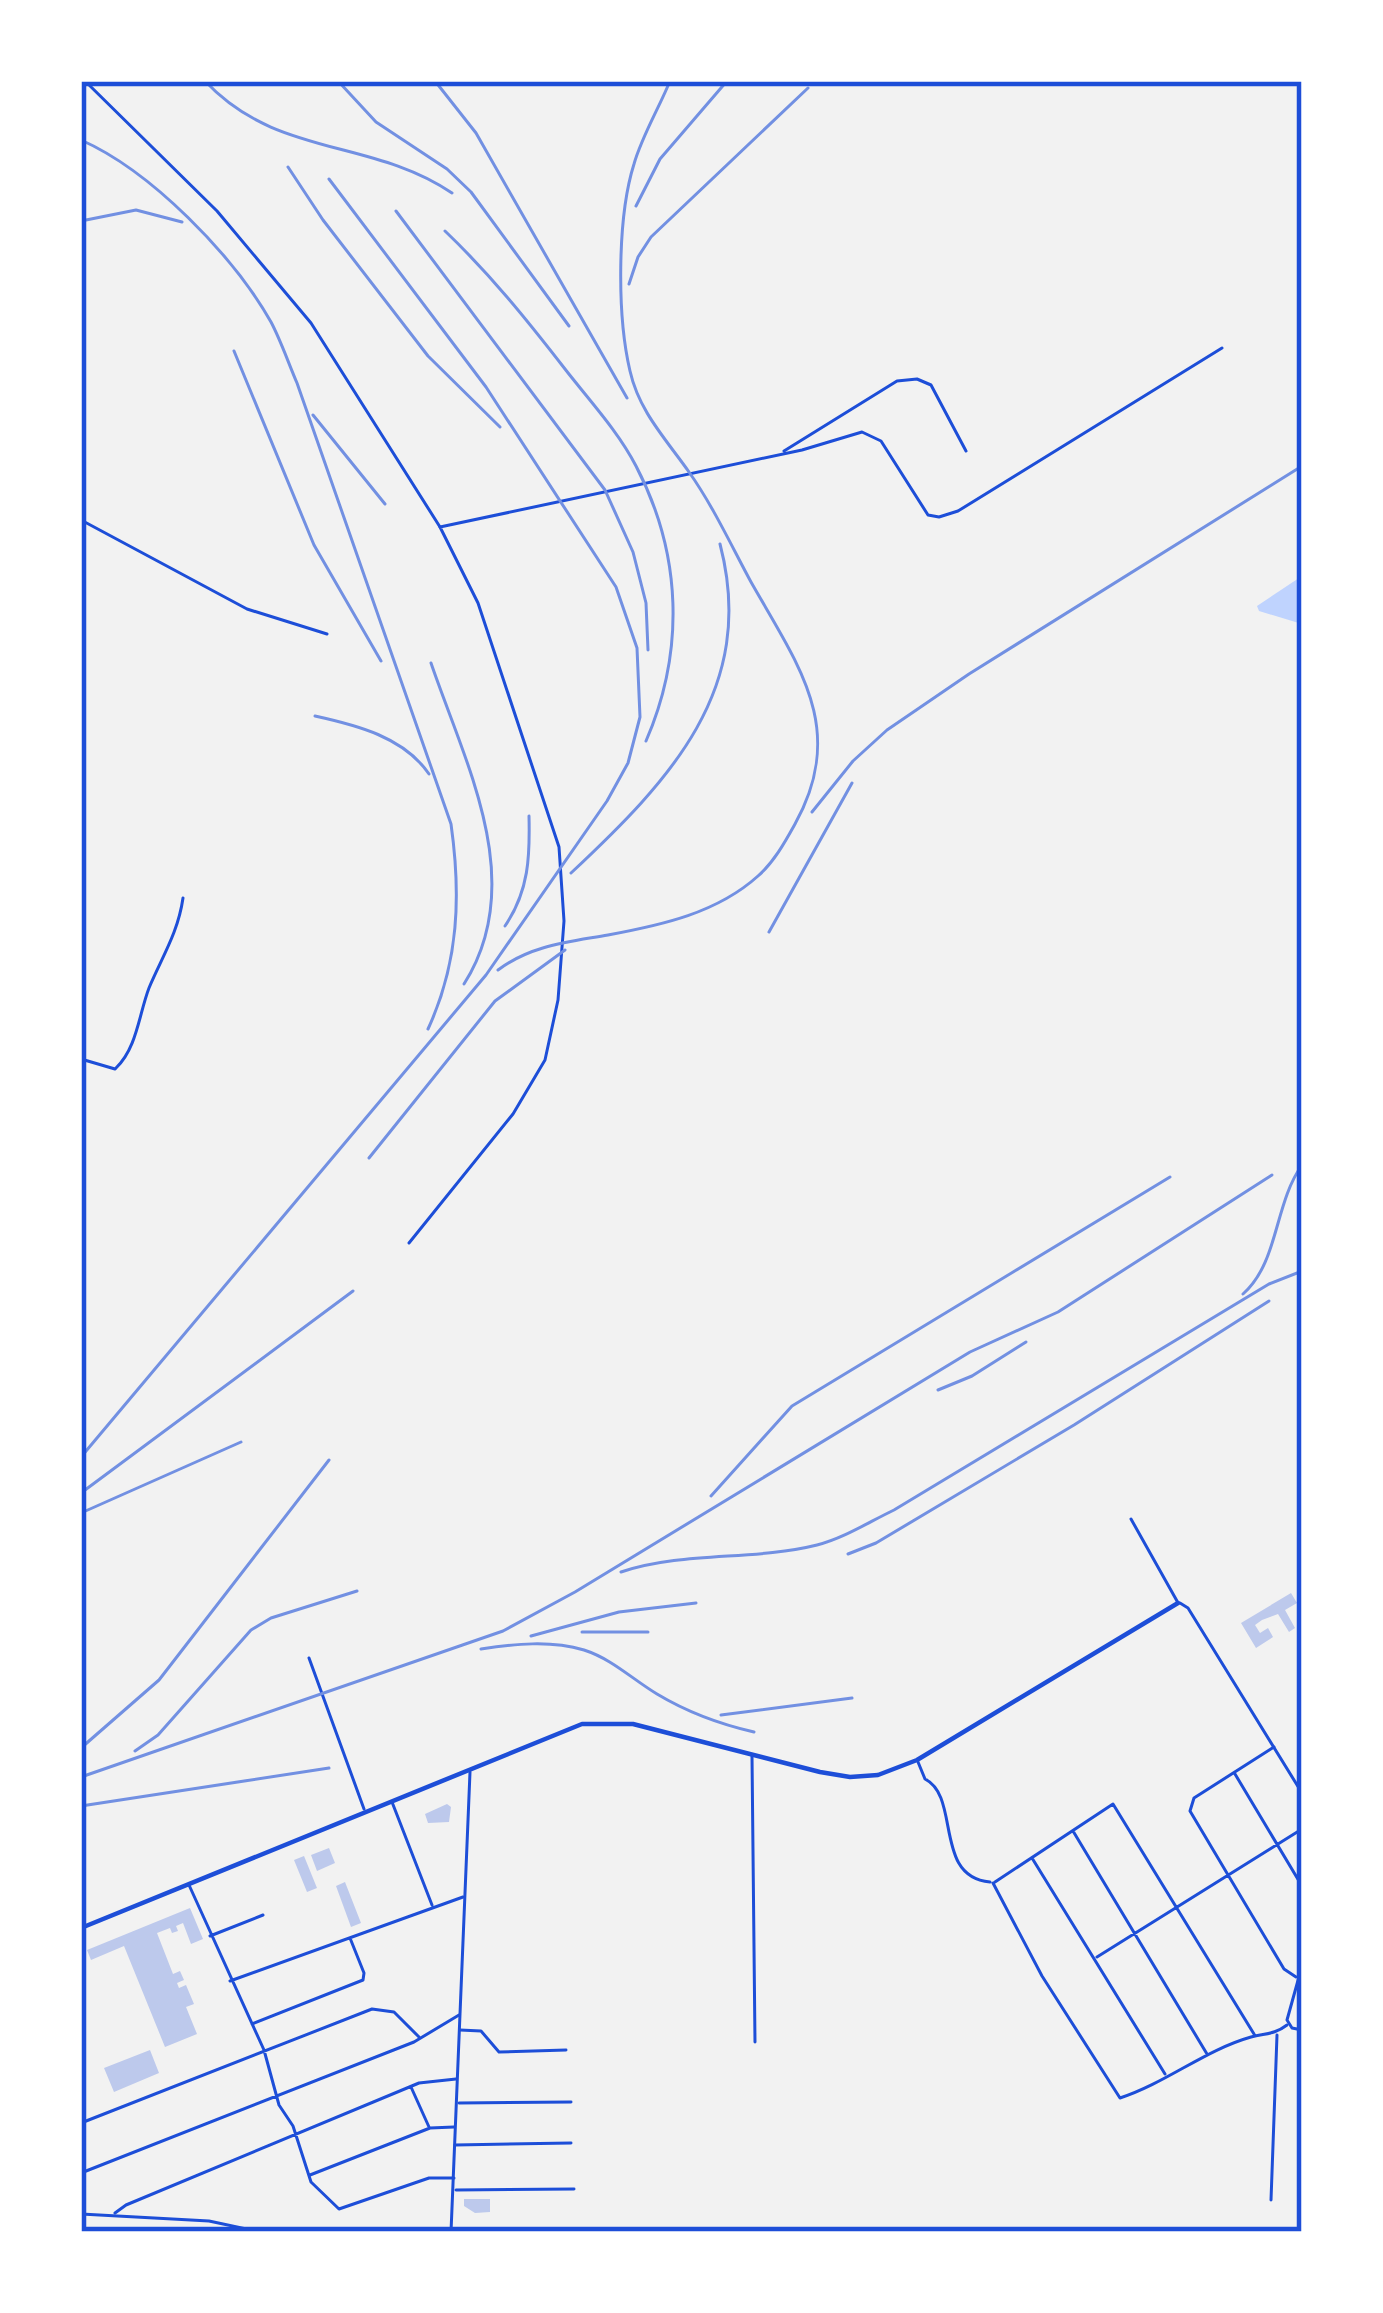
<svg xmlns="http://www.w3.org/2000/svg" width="1383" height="2313" font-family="Overpass,sans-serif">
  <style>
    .water { fill: #bfd3fe }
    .building { fill: #bdc9ec }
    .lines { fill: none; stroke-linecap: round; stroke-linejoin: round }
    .minor { stroke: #1d4ed8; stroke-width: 3 }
    .tertiary { stroke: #1d4ed8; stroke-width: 3 }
    .secondary { stroke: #1d4ed8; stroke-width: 4.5 }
    .rail { stroke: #7290e2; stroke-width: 3 }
    .neatline { fill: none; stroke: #1d4ed8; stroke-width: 4.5 }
  </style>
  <rect width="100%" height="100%" fill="#f2f2f2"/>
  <path class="water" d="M1302 576V624L1259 611 1257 606Z"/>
  <path class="building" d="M1291 1593 1297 1603 1285 1610 1295 1628 1289 1632 1278 1614 1262 1620 1255 1625 1260 1633 1268 1628 1273 1637 1256 1648 1241 1623Z
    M447 1804 451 1807 449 1822 428 1823 425 1814Z
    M329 1848 335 1863 317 1871 311 1855Z
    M304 1856 317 1888 307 1892 294 1860Z
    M345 1882 361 1923 351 1927 336 1886Z
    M190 1908 203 1939 191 1944 183 1923 176 1926 178 1931 172 1933 170 1928 157 1933 173 1974 180 1971 184 1980 177 1983 179 1988 186 1985 194 2004 186 2007 197 2034 165 2047 124 1946 91 1960 87 1950Z
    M150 2050 159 2073 114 2092 104 2068Z
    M464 2199H490V2212L475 2213 464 2206Z"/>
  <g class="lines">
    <path class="minor" d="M784 451 897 381 917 379 931 385 966 451
      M81 520 247 609 327 634
      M116 1068C137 1048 139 1014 149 988 162 957 178 933 183 898
      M409 1243 513 1114 545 1060 558 1000 564 921 559 847 478 603 440 527 802 450 862 432 881 441 928 515 939 517 958 511 1222 348
      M1131 1519 1177 1601
      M309 1658 364 1809
      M1274 1747 1194 1798 1190 1811 1284 1969 1296 1977
      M752 1756 755 2042
      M918 1762 925 1779C961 1797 933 1877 990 1882
      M1235 1774 1302 1886
      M392 1802 432 1905
      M1073 1831 1207 2054
      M1032 1858 1165 2074
      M995 1882 1113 1804 1254 2034
      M993 1883 1042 1976 1120 2098C1166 2083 1205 2050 1251 2037 1265 2033 1274 2035 1287 2025
      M189 1885 264 2050 279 2105 293 2126 311 2182 339 2209 429 2178H454
      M210 1936 263 1915
      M1097 1957 1302 1829
      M230 1981 463 1897
      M252 2024 363 1980 364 1973 350 1938
      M460 2030 481 2031 499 2052 566 2050
      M411 2087 429 2127
      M459 2103 571 2102
      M81 2123 372 2009 394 2012 419 2037
      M455 2145 571 2143
      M81 2173 414 2042 459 2015
      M310 2175 430 2128 454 2127
      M456 2190 574 2189
      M1271 2200 1277 2035
      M115 2213 126 2205 419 2083 456 2079"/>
    <path class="tertiary" d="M85 81 217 211 311 323 440 527
      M81 1059 115 1069
      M1180 1603 1188 1608 1302 1793
      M1302 1966 1287 2020 1292 2028 1302 2030
      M81 2214 209 2221 261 2232
      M451 2232 470 1772"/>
    <path class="secondary" d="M81 1928 582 1724H633L820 1772 850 1777 878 1775 917 1760 1178 1603"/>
    <path class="rail" d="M205 81C277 158 371 138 452 193
      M338 81 376 122 447 169 471 192 569 326
      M435 81 476 133 627 398
      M81 140C151 171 233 255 271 322 281 341 288 362 297 383L451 824C461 895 459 962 428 1029
      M288 167 323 220 428 356 500 427
      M636 206 660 159 727 81
      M396 211 605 490 633 552 646 603 648 650
      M81 221 136 210 182 222
      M445 231C490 274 527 320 565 369 589 400 618 431 636 466 682 554 685 651 646 741
      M629 284 638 257 651 237 808 88
      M234 351 314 545 381 661
      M313 415 385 504
      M431 663C465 763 529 882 464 984
      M315 716C356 725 404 737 429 774
      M812 812 853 761 887 730 969 674 1302 466
      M571 873C669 781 758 689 720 544
      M505 926C529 891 530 856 529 816
      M769 932 852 783
      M498 970C531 945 569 942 608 935 662 925 717 913 758 876 774 862 785 842 795 824 848 729 798 665 751 582 731 545 713 506 689 472 665 438 639 411 630 371 617 316 617 218 634 164 642 136 659 108 670 81
      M369 1158 495 1001 565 950
      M1243 1294C1279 1262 1274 1204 1302 1165
      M938 1390 972 1376 1026 1342
      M81 1457 486 975 607 801 628 763 640 717 637 648 616 587 486 387 329 179
      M81 1493 353 1291
      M711 1496 792 1406 1170 1177
      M81 1513 241 1442
      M848 1554 876 1543 1074 1425 1269 1301
      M621 1572C685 1551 753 1561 817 1545 844 1538 869 1522 894 1510L1269 1284 1302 1271
      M582 1632H648
      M531 1636 619 1612 696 1603
      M481 1649C515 1644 550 1640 584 1650 612 1659 632 1679 657 1694 687 1712 719 1724 754 1732
      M721 1715 852 1698
      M81 1748 159 1680 329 1460
      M135 1751 158 1735 251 1630 271 1618 357 1591
      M81 1777 503 1631 575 1592 970 1352 1058 1312 1272 1175
      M81 1806 329 1768"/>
  </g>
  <rect width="1383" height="2313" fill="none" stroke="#ffffff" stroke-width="168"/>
  <rect x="84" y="84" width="1215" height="2145" class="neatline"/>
</svg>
